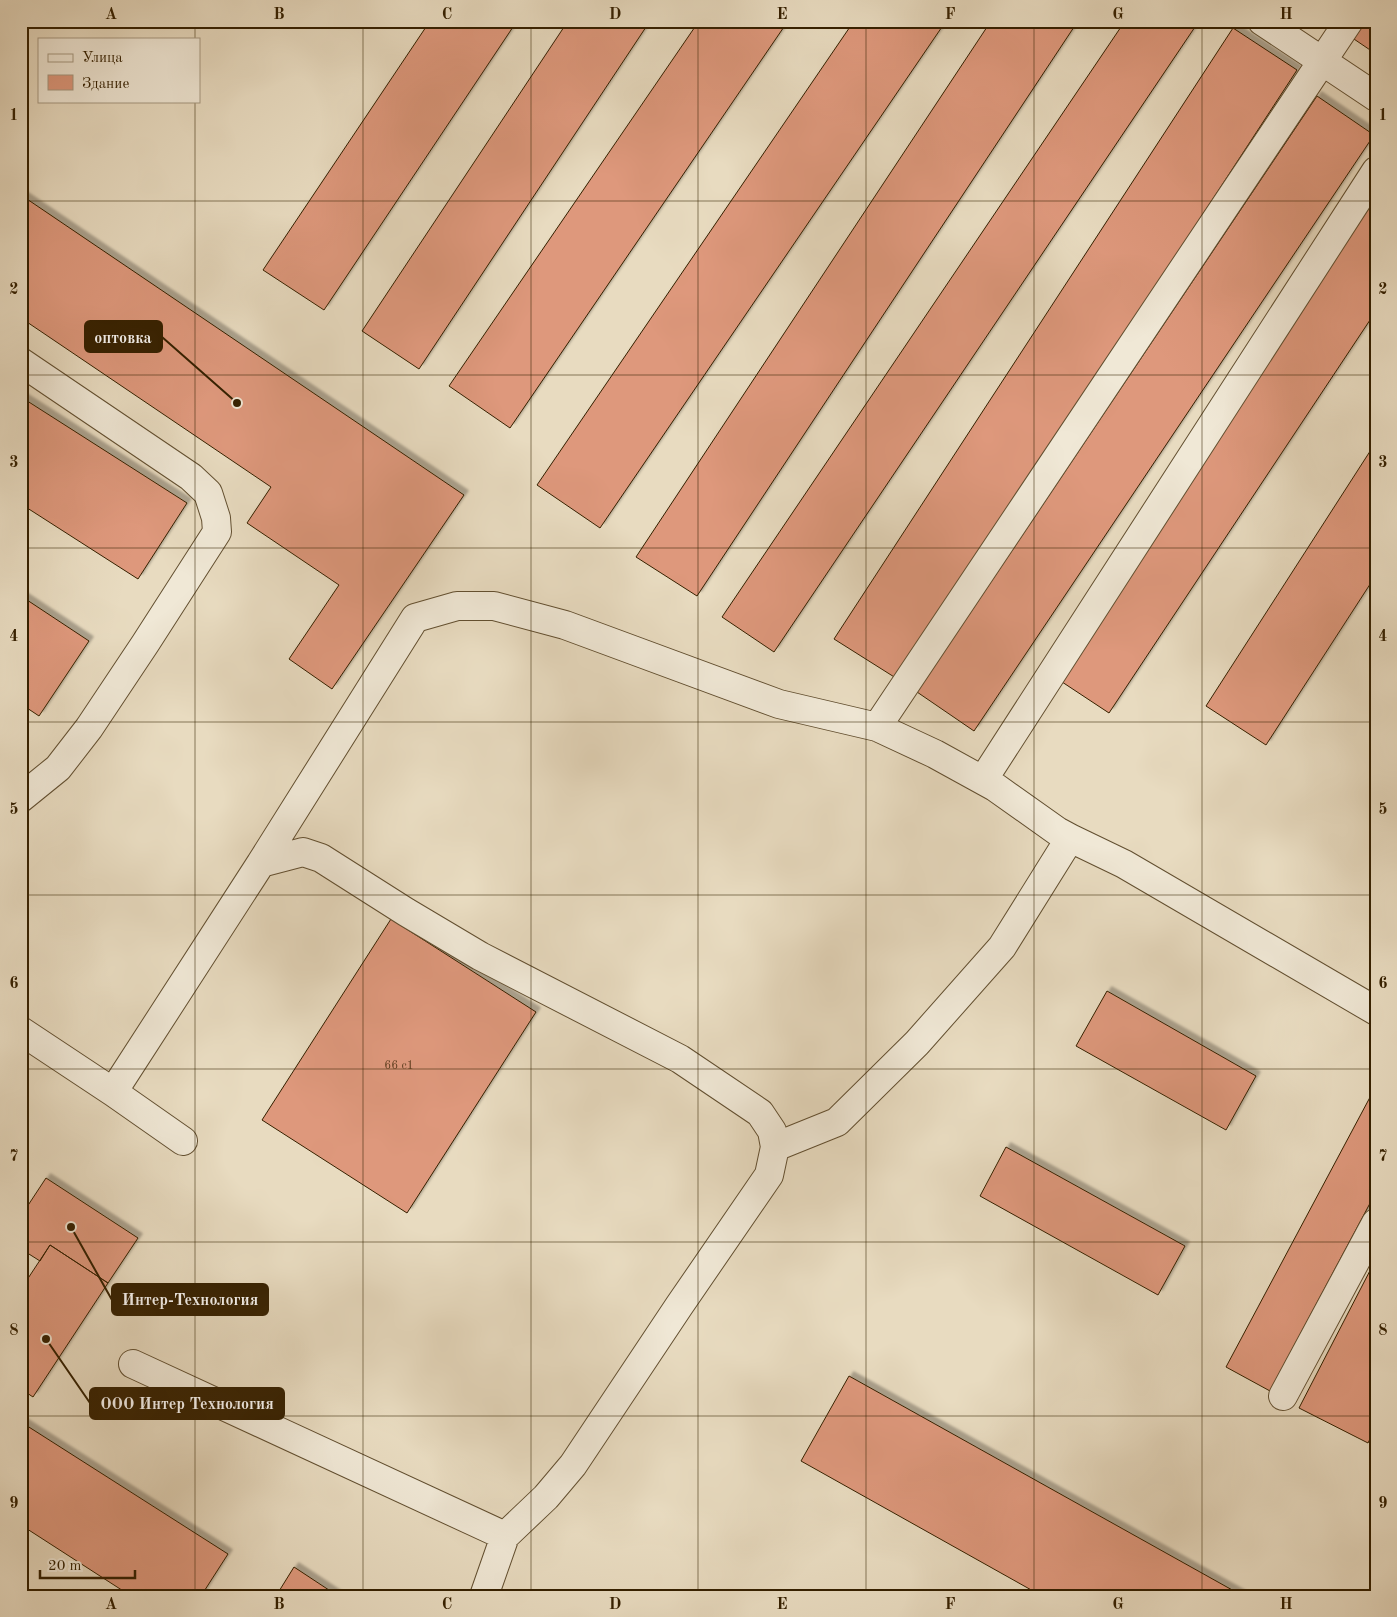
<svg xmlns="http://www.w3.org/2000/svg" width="1397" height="1617" font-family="'Old Standard TT',serif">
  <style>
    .building { fill: #de987c; stroke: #352000; filter: url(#shadow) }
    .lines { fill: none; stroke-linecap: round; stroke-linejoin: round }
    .minor-casing { stroke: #624f30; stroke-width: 30 }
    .minor { stroke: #f0e8d6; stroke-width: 28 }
    .grid { fill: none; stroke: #352000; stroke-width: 1; stroke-opacity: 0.55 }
    .labels { text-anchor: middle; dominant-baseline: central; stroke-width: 4.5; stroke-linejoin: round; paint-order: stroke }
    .number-label { font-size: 12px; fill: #5f3e1f }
    .leader { fill: none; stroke: #352000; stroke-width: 2 }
    .callout-dot { fill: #352000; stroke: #f0e8d6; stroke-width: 2 }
    .callout { fill: #352000; stroke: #352000; stroke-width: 2 }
    .callout-label { font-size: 16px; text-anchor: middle; font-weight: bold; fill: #fff }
    .neatline { fill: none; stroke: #352000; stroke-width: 2 }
    .grid-label { font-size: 16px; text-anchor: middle; font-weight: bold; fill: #352000 }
  </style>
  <defs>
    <filter id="shadow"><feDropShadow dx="4.5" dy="-4.5" stdDeviation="1" flood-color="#0004"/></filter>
  </defs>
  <rect width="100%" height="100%" fill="#e8dbc0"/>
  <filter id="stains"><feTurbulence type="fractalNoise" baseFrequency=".004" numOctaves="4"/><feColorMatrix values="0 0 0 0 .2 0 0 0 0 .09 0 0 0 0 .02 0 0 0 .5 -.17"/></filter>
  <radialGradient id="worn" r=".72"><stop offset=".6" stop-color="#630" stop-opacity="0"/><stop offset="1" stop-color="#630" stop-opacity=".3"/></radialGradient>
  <path class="building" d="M430 21H517L324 310 263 270Z
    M568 21H650L419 369 362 331Z
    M699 21H788L510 428 449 386Z
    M854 21H946L600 528 537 485Z
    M991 21H1078L697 596 636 557Z
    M1125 21H1199L774 652 722 617Z
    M1357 21H1376V54L1348 35Z
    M1233 28 1297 70 899 680 834 639Z
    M1317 96 1374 135 974 731 917 692Z
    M1376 188V311L1109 713 1053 676Z
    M21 195 464 495 332 689 289 659 339 585 247 523 271 487 21 318Z
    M21 397 187 503 138 579 21 504Z
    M1376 442V575L1266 745 1206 706Z
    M21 596 89 641 39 716 21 704Z
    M391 919 536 1012 407 1213 262 1120Z
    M1107 991 1256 1076 1226 1130 1076 1046Z
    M1376 1086V1192L1270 1391 1226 1367Z
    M1006 1147 1185 1246 1158 1295 980 1196Z
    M46 1178 138 1238 108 1283 50 1245 40 1261 21 1249V1216Z
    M50 1245 108 1283 33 1397 21 1389V1289Z
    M1376 1259V1427L1368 1443 1299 1408Z
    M849 1376 1243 1596H1042L801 1461Z
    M21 1422 228 1554 201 1596H131L21 1525Z
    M294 1567 338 1596H276Z"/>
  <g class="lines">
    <defs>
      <path id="minor" d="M1262 21 1376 97
        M21 362 191 477 208 493 216 518 217 532 145 644 89 728 58 768 21 798
        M877 727 1349 21
        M983 780 1376 171
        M1070 838 1124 864 1376 1011
        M261 863 415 618 457 606H494L565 625 779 704 877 727 935 754 995 787 1057 831 1070 838 1002 947 917 1043 837 1122 775 1147
        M21 1031 113 1092 261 863 303 852 321 858 406 912 480 956 680 1059 760 1113 772 1131 775 1147 769 1175 679 1306 573 1465 546 1497 505 1536 133 1364
        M113 1092 183 1141
        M1283 1396 1376 1223
        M484 1596 505 1536"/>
    </defs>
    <use href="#minor" class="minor-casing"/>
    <use href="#minor" class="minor"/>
  </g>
  <path class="grid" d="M195 21V39M363 21V1596M531 21V1596M698 21V1596M866 21V1596M1034 21V1596M1202 21V1596M195 101V1596M21 201H1376M21 375H1376M21 548H1376M21 722H1376M21 895H1376M21 1069H1376M21 1242H1376M21 1416H1376"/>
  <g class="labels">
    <g class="number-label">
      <text x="399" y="1066">66 с1</text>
    </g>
  </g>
  <path class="leader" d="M237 403L162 337M71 1227L112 1300M46 1339L90 1403"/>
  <g class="callout-dot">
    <circle cx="237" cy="403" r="5"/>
    <circle cx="71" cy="1227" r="5"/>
    <circle cx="46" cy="1339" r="5"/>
  </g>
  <g class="callout">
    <rect x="85" y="321" width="77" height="31" rx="5"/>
    <rect x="112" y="1284" width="156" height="31" rx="5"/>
    <rect x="90" y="1388" width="194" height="31" rx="5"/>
  </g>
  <g class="callout-label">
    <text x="123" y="343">оптовка</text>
    <text x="190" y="1305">Интер-Технология</text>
    <text x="187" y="1409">ООО Интер Технология</text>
  </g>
  <rect width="1397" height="1617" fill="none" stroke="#e8dbc0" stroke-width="55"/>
  <rect x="38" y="38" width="162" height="65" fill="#f0e8d6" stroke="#a59880"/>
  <rect x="48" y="54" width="25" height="8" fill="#f0e8d6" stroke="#a59880"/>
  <text x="82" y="62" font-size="15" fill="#352000">Улица</text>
  <rect x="48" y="75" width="25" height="15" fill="#de987c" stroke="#a59880"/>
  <text x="82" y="88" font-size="15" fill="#352000">Здание</text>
  <path d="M40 1570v8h95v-8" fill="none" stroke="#352000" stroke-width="2.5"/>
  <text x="48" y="1570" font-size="15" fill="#352000" stroke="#f0e8d6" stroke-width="4" paint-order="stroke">20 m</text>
  <rect x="28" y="28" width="1342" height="1562" class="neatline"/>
  <g class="grid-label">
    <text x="111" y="19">A</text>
    <text x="279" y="19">B</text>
    <text x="447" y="19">C</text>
    <text x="615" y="19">D</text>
    <text x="782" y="19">E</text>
    <text x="950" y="19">F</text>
    <text x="1118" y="19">G</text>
    <text x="1286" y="19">H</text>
    <text x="14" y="120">1</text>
    <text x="1383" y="120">1</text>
    <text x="14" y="294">2</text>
    <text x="1383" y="294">2</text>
    <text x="14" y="467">3</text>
    <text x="1383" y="467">3</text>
    <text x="14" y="641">4</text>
    <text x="1383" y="641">4</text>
    <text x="14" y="814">5</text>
    <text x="1383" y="814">5</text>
    <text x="14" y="988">6</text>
    <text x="1383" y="988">6</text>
    <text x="14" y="1161">7</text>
    <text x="1383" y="1161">7</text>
    <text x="14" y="1335">8</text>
    <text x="1383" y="1335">8</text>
    <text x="14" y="1508">9</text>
    <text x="1383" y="1508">9</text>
    <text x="111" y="1609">A</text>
    <text x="279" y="1609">B</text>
    <text x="447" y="1609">C</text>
    <text x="615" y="1609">D</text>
    <text x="782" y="1609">E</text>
    <text x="950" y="1609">F</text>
    <text x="1118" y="1609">G</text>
    <text x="1286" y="1609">H</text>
  </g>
  <rect width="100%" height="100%" filter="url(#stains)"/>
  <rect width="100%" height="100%" fill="url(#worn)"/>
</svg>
